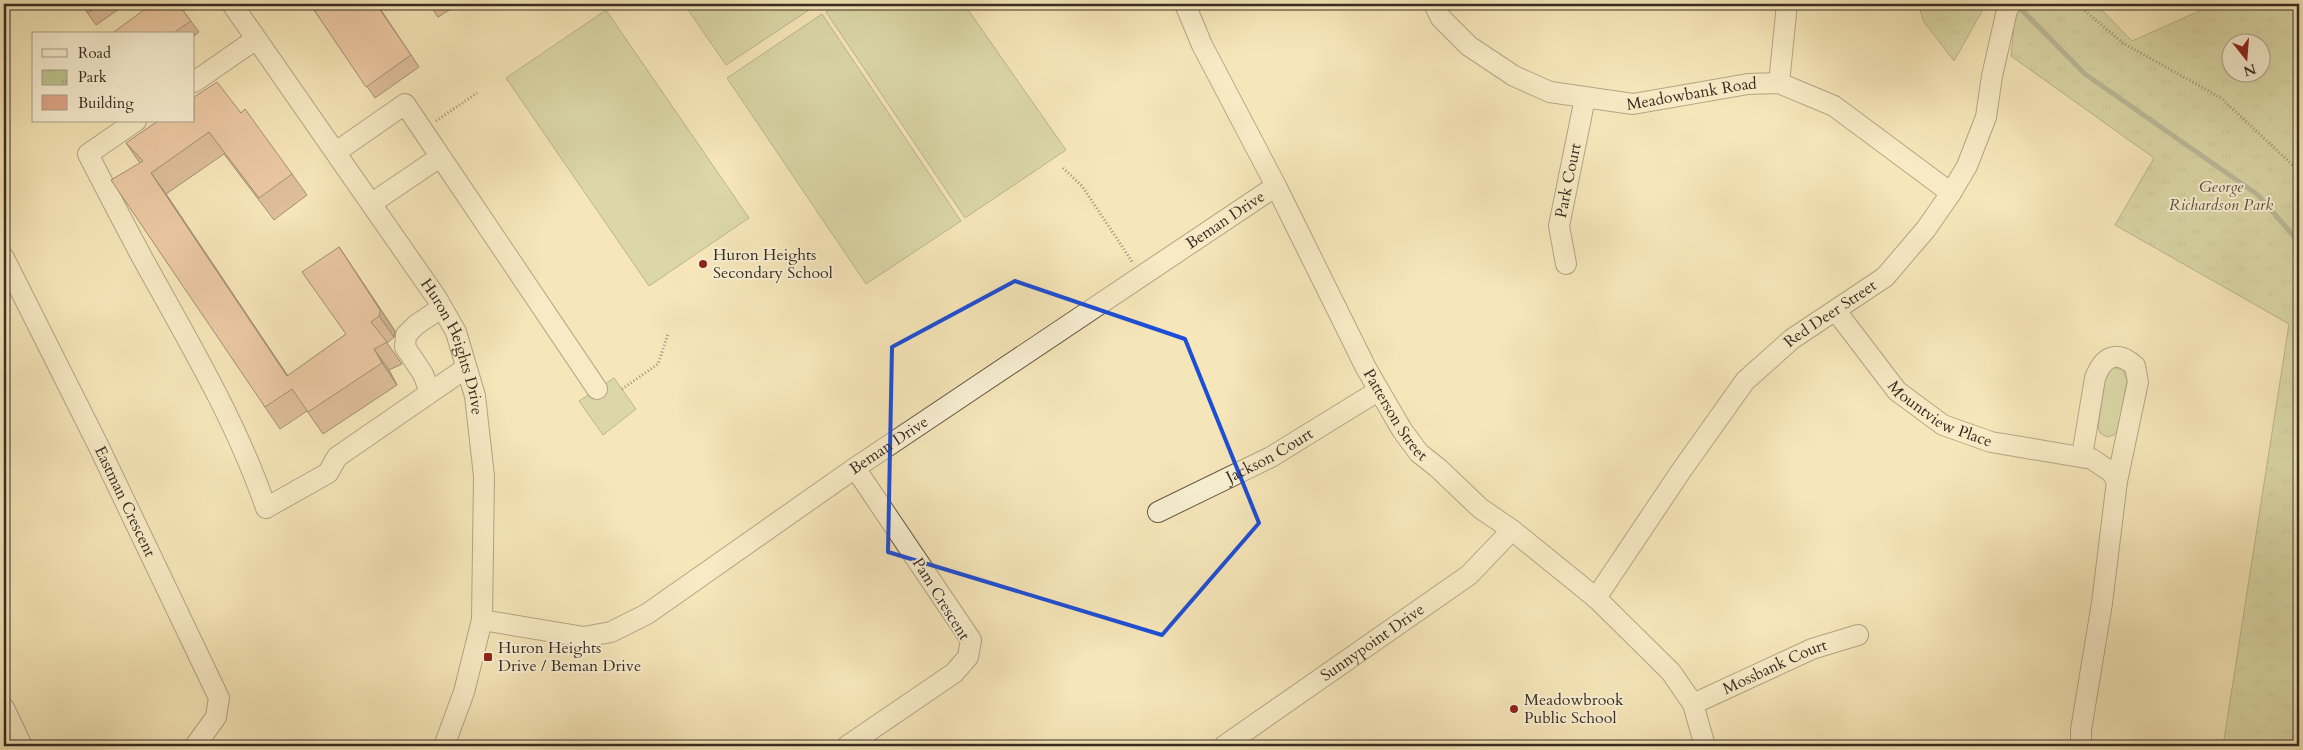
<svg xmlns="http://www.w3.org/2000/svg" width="2303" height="750" font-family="Cardo,serif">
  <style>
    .green { fill: #bac691; stroke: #79795a }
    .park { fill: url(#park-tufts); stroke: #79795a; fill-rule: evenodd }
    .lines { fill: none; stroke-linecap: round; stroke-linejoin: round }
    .stream { stroke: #758574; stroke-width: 5 }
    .minor-casing { stroke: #675a48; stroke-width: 22 }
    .path { stroke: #382c22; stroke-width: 3; stroke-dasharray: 1 2.5; stroke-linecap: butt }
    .minor { stroke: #f8efd2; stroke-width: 20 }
    .wall { fill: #c28f76; stroke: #382c22 }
    .shaded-wall { fill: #9e7460; stroke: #382c22 }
    .building { fill: #e1a689; stroke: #382c22 }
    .marked { fill: none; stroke: #1d4ed8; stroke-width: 4; stroke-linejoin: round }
    .poi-dot { fill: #8f2418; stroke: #f8efd2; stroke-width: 2 }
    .labels { text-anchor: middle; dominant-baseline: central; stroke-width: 4; stroke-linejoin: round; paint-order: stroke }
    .street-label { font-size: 16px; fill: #382c22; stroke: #f8efd2 }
    .park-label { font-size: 16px; font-style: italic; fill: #58523e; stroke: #f8efd2 }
    .poi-label { font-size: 16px; fill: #382c22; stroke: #f8efd2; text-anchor: start }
  </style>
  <defs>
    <pattern id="park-tufts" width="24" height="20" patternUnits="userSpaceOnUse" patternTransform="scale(1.25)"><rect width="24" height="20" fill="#bac691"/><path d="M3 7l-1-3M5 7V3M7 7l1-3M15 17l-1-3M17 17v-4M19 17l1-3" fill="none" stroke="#a1aa7d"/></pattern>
  </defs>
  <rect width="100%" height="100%" fill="#f5e6b9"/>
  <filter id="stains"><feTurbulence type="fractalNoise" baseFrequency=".004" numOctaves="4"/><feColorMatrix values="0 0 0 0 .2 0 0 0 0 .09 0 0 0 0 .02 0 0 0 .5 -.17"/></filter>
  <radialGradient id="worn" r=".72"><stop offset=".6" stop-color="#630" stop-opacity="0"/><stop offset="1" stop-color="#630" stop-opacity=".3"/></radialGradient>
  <path class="green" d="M684 4H818L726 65Z
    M837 4H964L1066 150 965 218 826 12Z
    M606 10 749 218 649 286 506 78Z
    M822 14 961 221 866 284 727 78Z
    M2113 367 2123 370 2127 381 2118 431 2114 435 2107 437 2100 433 2098 427 2106 374Z
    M614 378 636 409 603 435 579 401Z"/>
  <path class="park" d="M1918 4H1986L1954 61 1924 22Z
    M2024 4H2096L2132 41 2215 4H2299V746H2223L2289 324 2115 225 2154 158 2011 56 2015 16ZM2230 42H2260V72H2230Z"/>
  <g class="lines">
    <path class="stream" d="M2016 4 2085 74 2258 195 2299 242"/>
    <defs>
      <g id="minor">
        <path id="s1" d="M232 4 436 297 456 332 475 396 484 476 482 620 464 692 444 746"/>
        <path id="s2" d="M1185 4 1202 45 1276 186 1366 368 1402 430 1419 453 1438 468 1480 508 1512 530 1596 598 1671 672 1693 704 1705 746"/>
        <path id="s3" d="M1434 4 1441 18 1469 46 1514 76 1550 92 1633 104 1748 84 1779 83 1834 106 1951 193"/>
        <path d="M194 82 256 39"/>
        <path d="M1779 83 1787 4"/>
        <path d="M136 121 88 154C106 189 124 224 143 259 187 339 236 420 266 508L328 473 337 457 466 368"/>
        <path d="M336 152 405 104 597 389"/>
        <path d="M372 203 440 157"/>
        <path id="s4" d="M4 258 98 445 219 698 216 717 195 746"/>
        <path id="s5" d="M1566 264 1559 226 1585 98"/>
        <path id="s6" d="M1836 311 1897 391 1943 425 1991 442 2092 459 2111 472 2117 481"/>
        <path d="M430 392 423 374 405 347 406 335 416 325 441 308"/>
        <path id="s7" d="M1158 512 1271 457 1378 391"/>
        <path id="s8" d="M1596 598 1681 471 1745 381 1792 339 1885 277 1926 229 1951 193 1967 166 1986 117 1992 76 2007 10 2011 4"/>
        <path id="s9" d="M482 620 584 637 611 632 647 614 855 468 1276 186"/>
        <path id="s10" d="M1693 704 1812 649 1858 635"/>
        <path d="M4 708 22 746"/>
        <path d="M847 746 954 673 968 657 971 640 855 468"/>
        <path id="s11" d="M1224 746 1469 575 1512 530"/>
        <path d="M2081 746V730L2102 603 2117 481 2138 382 2135 366C2116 349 2103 357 2095 378L2082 456"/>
      </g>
    </defs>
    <use href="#minor" class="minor-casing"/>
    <path class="path" d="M2077 4 2123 43 2221 98 2299 171
      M436 121 477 93
      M1063 168 1082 186 1133 263
      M622 389 658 364 668 334"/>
    <use href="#minor" class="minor"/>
  </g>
  <path class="wall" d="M81 4H126L96 25Z
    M178 4 199 32 194 36V34H111Z
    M310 4H377L419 67 375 98Z
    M429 4H459L438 17Z
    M241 113 292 174 307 195 274 220 224 154 166 194 288 376 346 334 339 247 395 331 394 337 387 343 402 364 389 370 397 385 323 434 307 411 280 429 265 407 140 163 126 143Z"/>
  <path class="shaded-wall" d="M151 173 166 194 302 398 287 376Z
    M339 247 395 331 394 337 379 316Z
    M374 349 389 370 397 385 382 363Z"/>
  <path class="building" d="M81 4H101L88 13Z
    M152 4H178L191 21 172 34H111Z
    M310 4H376L411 55 366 87Z
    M217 82 241 113 245 109 292 174 259 198 209 132 151 173 287 376 346 334 302 272 339 247 380 310 379 316 371 322 387 342 374 349 382 363 308 412 292 389 265 407 111 180 143 161 126 143 158 121H194V97Z"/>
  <path d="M0 0H2303V750H0ZM1015 281 1185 339 1259 523 1162 635 888 552 892 347Z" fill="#f5e6b9" fill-opacity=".55" fill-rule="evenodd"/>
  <path class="marked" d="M1015 281 1185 339 1259 523 1162 635 888 552 892 347Z"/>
  <g class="poi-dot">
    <circle cx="703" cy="264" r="5"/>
    <rect x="483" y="652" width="10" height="10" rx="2.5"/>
    <circle cx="1514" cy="709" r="5"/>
  </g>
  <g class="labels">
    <g class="street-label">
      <text stroke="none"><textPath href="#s3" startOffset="292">Meadowbank Road</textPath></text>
      <text stroke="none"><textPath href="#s5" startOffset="85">Park Court</textPath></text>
      <text stroke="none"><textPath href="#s9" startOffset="871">Beman Drive</textPath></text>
      <text stroke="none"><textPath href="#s8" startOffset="372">Red Deer Street</textPath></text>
      <text stroke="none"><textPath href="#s1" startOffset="410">Huron Heights Drive</textPath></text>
      <text stroke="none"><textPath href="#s6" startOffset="150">Mountview Place</textPath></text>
      <text stroke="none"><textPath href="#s2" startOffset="462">Patterson Street</textPath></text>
      <text stroke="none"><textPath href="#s9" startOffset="466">Beman Drive</textPath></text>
      <text stroke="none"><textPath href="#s7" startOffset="125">Jackson Court</textPath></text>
      <text stroke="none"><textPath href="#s4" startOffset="272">Eastman Crescent</textPath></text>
      <text transform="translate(941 599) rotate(58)">Pam Crescent</text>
      <text stroke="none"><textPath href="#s11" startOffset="181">Sunnypoint Drive</textPath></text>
      <text stroke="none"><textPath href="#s10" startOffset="90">Mossbank Court</textPath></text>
    </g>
    <g class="park-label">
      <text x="2221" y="187">George<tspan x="2221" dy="18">Richardson Park</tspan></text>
    </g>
    <g class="poi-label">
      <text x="713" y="255">Huron Heights<tspan x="713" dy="18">Secondary School</tspan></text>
      <text x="498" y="648">Huron Heights<tspan x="498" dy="18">Drive / Beman Drive</tspan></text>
      <text x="1524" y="700">Meadowbrook<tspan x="1524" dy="18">Public School</tspan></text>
    </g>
  </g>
  <rect width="2303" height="750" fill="none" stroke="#f5e6b9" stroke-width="20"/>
  <rect x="5" y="5" width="2293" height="740" fill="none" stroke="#382c22" stroke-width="2.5"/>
  <rect x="10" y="10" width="2283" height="730" fill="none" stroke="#382c22"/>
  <rect x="32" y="32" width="162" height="90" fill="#f8efd2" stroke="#aba18c"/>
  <rect x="42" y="49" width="25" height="8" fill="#f8efd2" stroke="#aba18c"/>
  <text x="78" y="58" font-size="15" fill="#382c22">Road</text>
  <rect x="42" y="70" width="25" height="15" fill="url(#park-tufts)" stroke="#aba18c"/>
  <text x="78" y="82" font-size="15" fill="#382c22">Park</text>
  <rect x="42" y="95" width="25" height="15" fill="#e1a689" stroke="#aba18c"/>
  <text x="78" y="108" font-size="15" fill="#382c22">Building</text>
  <g transform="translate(2246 58) rotate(163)"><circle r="24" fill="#f8efd2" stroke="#aba18c"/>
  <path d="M0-4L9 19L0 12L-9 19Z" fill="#8f2418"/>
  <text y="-8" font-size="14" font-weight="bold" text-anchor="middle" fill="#382c22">N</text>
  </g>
  <rect width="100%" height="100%" filter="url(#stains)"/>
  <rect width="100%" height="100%" fill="url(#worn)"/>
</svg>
